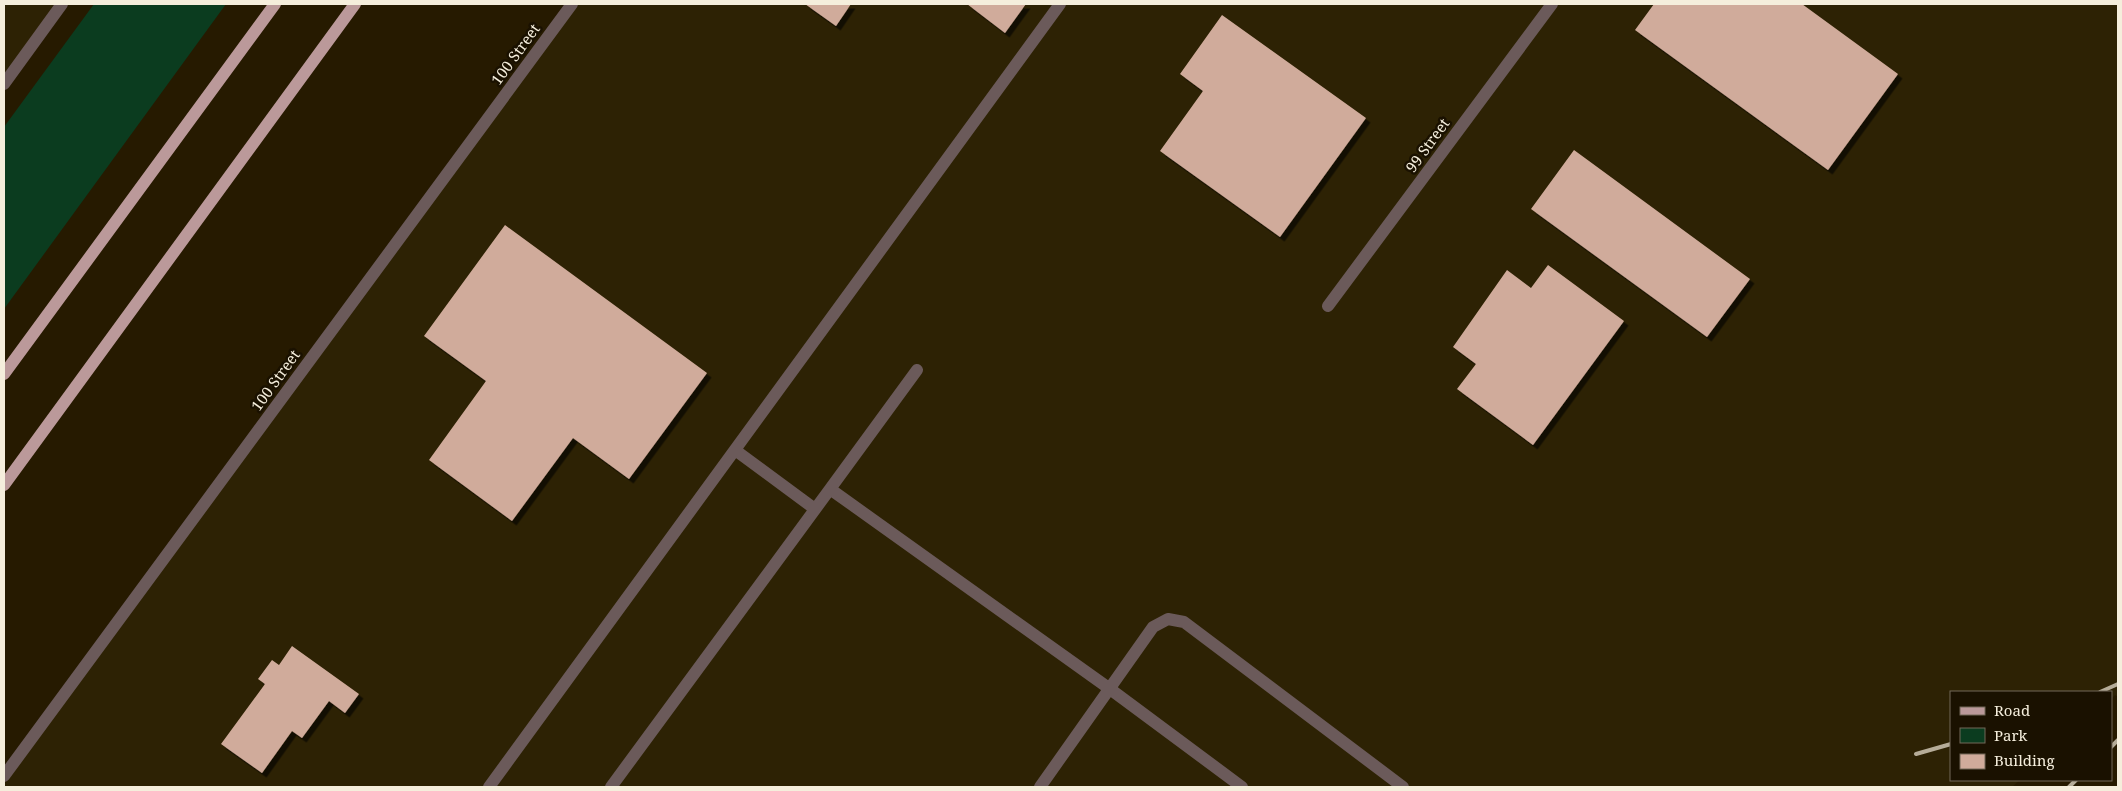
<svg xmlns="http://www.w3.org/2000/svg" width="2122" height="791" font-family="'Noto Serif',serif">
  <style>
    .built { fill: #2d2204 }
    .green { fill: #0b3c1f }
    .building { fill: #d0ab9b; filter: url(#shadow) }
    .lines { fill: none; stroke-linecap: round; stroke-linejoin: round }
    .minor { stroke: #6b5a5a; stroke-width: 12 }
    .major { stroke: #bb999a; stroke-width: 12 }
    .rail { stroke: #b5ac98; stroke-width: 4 }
    .labels { text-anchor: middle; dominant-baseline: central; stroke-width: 5; stroke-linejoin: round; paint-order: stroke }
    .street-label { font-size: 15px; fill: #f5eedc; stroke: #1a1100 }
  </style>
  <defs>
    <filter id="shadow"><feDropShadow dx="4.5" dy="4.5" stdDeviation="0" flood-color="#0009"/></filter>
  </defs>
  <rect width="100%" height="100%" fill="#261a00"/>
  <path class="built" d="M4 4H62L4 84Z
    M572 4H2118V697L2115 695 2111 699V692H1951V780H2020L2012 787H4V776Z"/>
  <path class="green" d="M94 4H226L4 309V127Z"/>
  <path class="building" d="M805 4H851L836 26Z
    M967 4H1026L1005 33Z
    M1654 4H1802L1898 74 1828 170 1635 30Z
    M1222 15 1366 118 1280 237 1160 151 1203 91 1180 74Z
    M1574 150 1750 279 1707 337 1531 209Z
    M505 225 707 373 629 479 573 438 512 521 429 460 486 381 424 336Z
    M1548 265 1624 321 1533 445 1457 389 1476 364 1453 347 1507 270 1531 288Z
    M292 646 359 694 345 713 329 701 302 738 292 731 262 773 221 744 265 684 258 679 272 660 279 665Z"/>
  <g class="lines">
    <path class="minor" d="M4 84 62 4
      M1328 306 1552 4
      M735 450 815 509
      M830 489 917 370
      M4 776 572 4
      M489 787 1060 4
      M611 787 830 489 1110 689 1242 787
      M1040 787 1153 627 1168 619 1184 622 1403 787"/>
    <path class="major" d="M4 374 275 4
      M4 485 355 4"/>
    <path class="rail" d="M2100 692 2118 684
      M2111 747 2118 740
      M1916 754 1951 744
      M2069 787 2076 780"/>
  </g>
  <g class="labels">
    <g class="street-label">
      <text transform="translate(515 54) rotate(-54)">100 Street</text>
      <text transform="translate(1427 145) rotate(-54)">99 Street</text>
      <text transform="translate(275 380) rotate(-54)">100 Street</text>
    </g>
  </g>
  <rect width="2122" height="791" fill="none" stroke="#f5eedc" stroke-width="10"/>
  <rect x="1950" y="691" width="162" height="90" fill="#1a1100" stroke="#726958"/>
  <rect x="1960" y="707" width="25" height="8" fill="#bb999a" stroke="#726958"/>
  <text x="1994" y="716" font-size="15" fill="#f5eedc">Road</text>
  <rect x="1960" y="728" width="25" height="15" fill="#0b3c1f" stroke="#726958"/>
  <text x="1994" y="741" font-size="15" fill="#f5eedc">Park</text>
  <rect x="1960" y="754" width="25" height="15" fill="#d0ab9b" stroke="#726958"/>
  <text x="1994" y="766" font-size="15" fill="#f5eedc">Building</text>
</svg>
